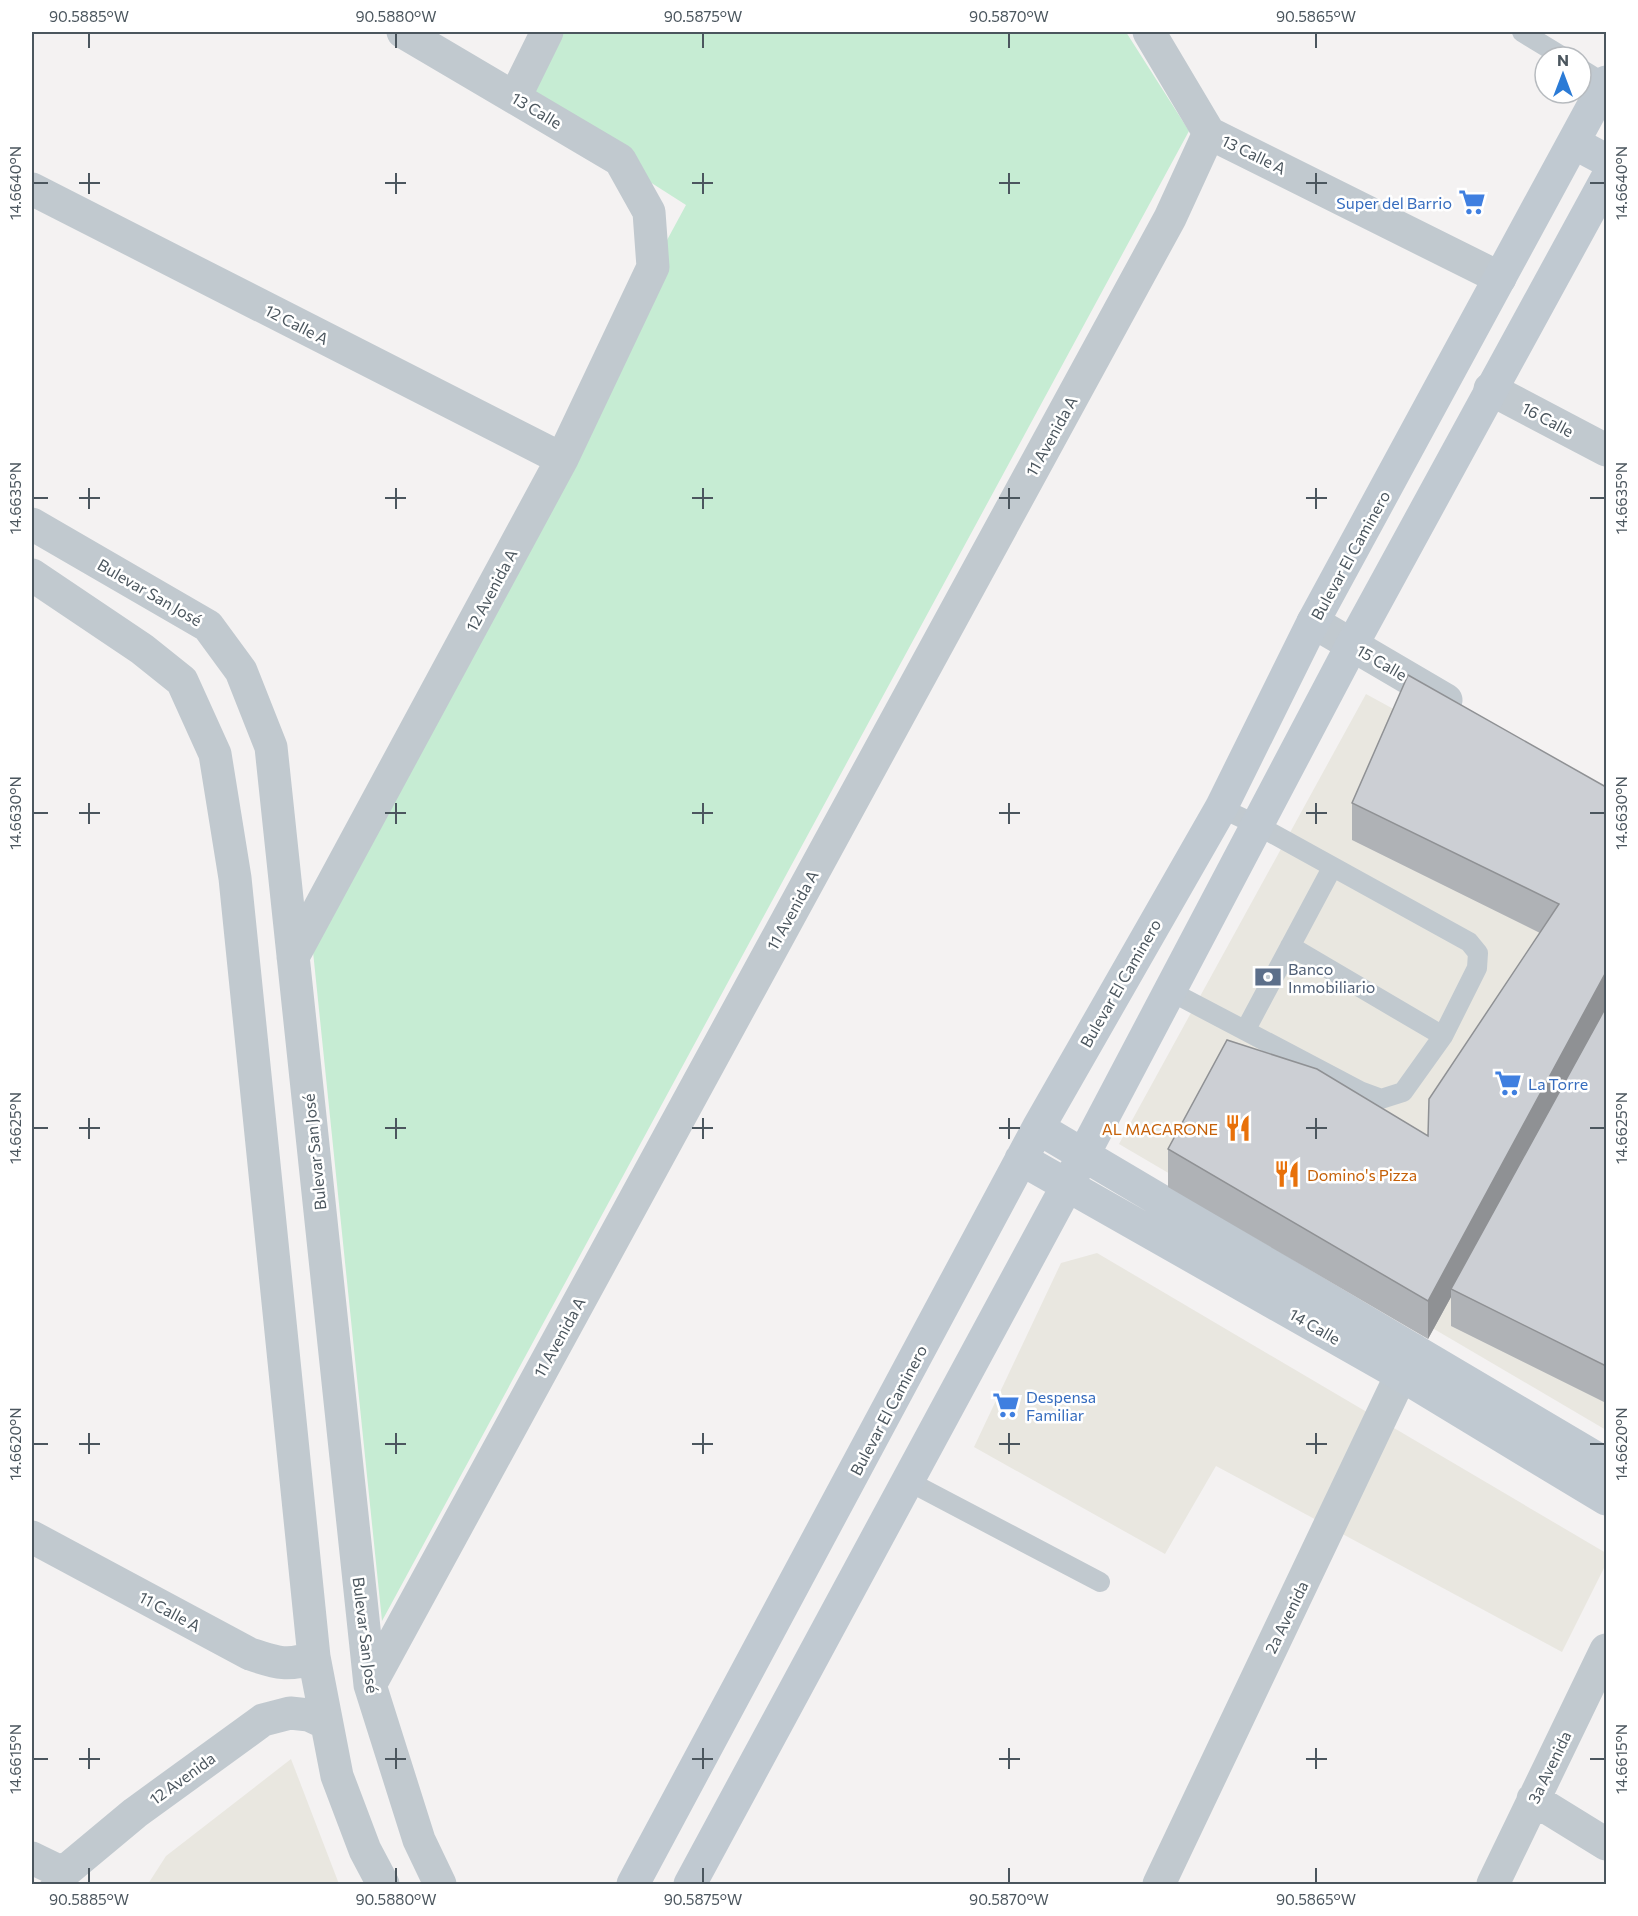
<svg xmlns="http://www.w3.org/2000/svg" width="1638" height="1916" font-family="Commissioner,sans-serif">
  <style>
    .commercial { fill: #e9e7e0 }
    .green { fill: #c6ecd3 }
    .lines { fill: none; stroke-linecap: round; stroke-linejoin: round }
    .lane { stroke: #c1c9cf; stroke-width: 20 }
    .street { stroke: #c1c9cf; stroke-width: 33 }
    .secondary { stroke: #c0c9d1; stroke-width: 33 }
    .wall { fill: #afb2b6 }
    .shaded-wall { fill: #8f9194 }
    .building { fill: #cccfd4; stroke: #8f9194; stroke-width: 1.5 }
    .ticks { fill: none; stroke: #4b565e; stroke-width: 2 }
    .labels { text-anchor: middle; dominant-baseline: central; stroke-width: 5; stroke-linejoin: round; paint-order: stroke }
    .street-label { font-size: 16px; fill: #4b565e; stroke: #fff }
    .shop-label { font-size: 16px; fill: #366cbe; stroke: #fff; text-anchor: start }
    .service-label { font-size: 16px; fill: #4e5e75; stroke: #fff; text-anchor: start }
    .food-label { font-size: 16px; fill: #c56008; stroke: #fff; text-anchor: end }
    .neatline { fill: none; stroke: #4b565e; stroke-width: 2 }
    .ticks-label { font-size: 15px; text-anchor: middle; fill: #4b565e }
  </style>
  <rect width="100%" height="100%" fill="#f4f2f2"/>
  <path class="commercial" d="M1366 694 1606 825V1430L1119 1144Z
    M1097 1253 1606 1553V1564L1562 1652 1216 1466 1165 1554 974 1447 1061 1263Z
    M291 1759 339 1884H148L166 1856Z"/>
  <path class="green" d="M551 32H1126L1189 131 382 1621 308 903 686 205 520 99Z"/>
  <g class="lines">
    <path class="lane" d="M1522 32 1563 57
      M1581 69 1605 84
      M1290 946 1443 1036
      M1168 990 1362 1092 1381 1099 1403 1092 1443 1036 1477 968 1478 953 1469 942 1257 825 1221 808
      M1246 1029 1332 868
      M906 1480 1100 1582"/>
    <path class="street" d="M1149 32 1209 133 1500 278
      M515 97 547 32
      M32 189 562 459
      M1490 389 1606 450
      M32 524 208 626 241 671 271 747 370 1685 419 1840 440 1884
      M32 575 142 649 182 681 215 754 235 878 314 1657 337 1776 365 1850 383 1884
      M1313 622 1446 700
      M293 957 562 459 653 267 649 212 620 160 403 32
      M32 1537 250 1654C277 1663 288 1667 314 1657
      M370 1685 1170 218 1209 133
      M1533 1799 1606 1844
      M32 1858 63 1873
      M57 1884 63 1873 135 1813 263 1720 290 1713 309 1715 326 1723
      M1159 1884 1413 1350
      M1493 1884 1606 1650"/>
    <path class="secondary" d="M1574 143 1606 160
      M1038 1128 1606 1464
      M1021 1159 1401 1375 1606 1499
      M633 1884 1038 1128 1221 808 1313 622 1606 82
      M690 1884 1067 1186 1352 645 1606 180"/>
  </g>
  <path class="wall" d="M1606 787V1403L1451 1326V1297L1428 1339 1168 1187V1149L1428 1136 1540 933 1352 840V803Z"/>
  <path class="shaded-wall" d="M1606 972V1010L1451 1289V1297L1428 1339V1301Z"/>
  <path class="building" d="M1408 675 1606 787V972L1428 1301 1168 1149 1227 1040 1317 1069 1428 1136 1429 1099 1559 904 1352 803Z
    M1606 1007V1366L1451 1289Z"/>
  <path class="ticks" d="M89 33V48M396 33V48M703 33V48M1009 33V48M1316 33V48M89 173V194M396 173V194M703 173V194M1009 173V194M1316 173V194M33 183H48M79 183H100M385 183H406M692 183H713M999 183H1020M1306 183H1327M1590 183H1605M89 488V509M396 488V509M703 488V509M1009 488V509M1316 488V509M33 498H48M79 498H100M385 498H406M692 498H713M999 498H1020M1306 498H1327M1590 498H1605M89 803V824M396 803V824M703 803V824M1009 803V824M1316 803V824M33 813H48M79 813H100M385 813H406M692 813H713M999 813H1020M1306 813H1327M1590 813H1605M89 1118V1139M396 1118V1139M703 1118V1139M1009 1118V1139M1316 1118V1139M33 1128H48M79 1128H100M385 1128H406M692 1128H713M999 1128H1020M1306 1128H1327M1590 1128H1605M89 1433V1454M396 1433V1454M703 1433V1454M1009 1433V1454M1316 1433V1454M33 1444H48M79 1444H100M385 1444H406M692 1444H713M999 1444H1020M1306 1444H1327M1590 1444H1605M89 1748V1769M396 1748V1769M703 1748V1769M1009 1748V1769M1316 1748V1769M33 1759H48M79 1759H100M385 1759H406M692 1759H713M999 1759H1020M1306 1759H1327M1590 1759H1605M89 1868V1883M396 1868V1883M703 1868V1883M1009 1868V1883M1316 1868V1883"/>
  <defs>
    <symbol id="supermarket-bare" viewBox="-9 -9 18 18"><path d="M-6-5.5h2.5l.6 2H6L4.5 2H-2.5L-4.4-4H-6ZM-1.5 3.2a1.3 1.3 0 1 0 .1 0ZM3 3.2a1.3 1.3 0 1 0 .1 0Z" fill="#3f7fe0" stroke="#fff" stroke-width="2.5" paint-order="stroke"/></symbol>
    <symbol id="bank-bare" viewBox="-9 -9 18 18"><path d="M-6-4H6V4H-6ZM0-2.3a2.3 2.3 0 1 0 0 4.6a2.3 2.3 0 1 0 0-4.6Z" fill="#5c6f8a" stroke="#fff" stroke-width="2.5" paint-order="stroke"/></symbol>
    <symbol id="restaurant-bare" viewBox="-9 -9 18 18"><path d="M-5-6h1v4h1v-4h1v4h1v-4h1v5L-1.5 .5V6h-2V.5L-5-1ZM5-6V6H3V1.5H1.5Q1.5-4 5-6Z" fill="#e8710a" stroke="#fff" stroke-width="2.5" paint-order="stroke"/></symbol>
  </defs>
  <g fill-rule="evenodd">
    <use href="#supermarket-bare" x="1453" y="183" width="38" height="38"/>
    <use href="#bank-bare" x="1249" y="958" width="38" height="38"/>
    <use href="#supermarket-bare" x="1489" y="1064" width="38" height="38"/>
    <use href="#restaurant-bare" x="1219" y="1109" width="38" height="38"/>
    <use href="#restaurant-bare" x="1268" y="1155" width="38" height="38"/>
    <use href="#supermarket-bare" x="987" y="1386" width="38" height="38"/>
  </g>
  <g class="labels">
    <g class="street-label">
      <text transform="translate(537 110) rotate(31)">13 Calle</text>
      <text transform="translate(1254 154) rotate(26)">13 Calle A</text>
      <text transform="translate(297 324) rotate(27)">12 Calle A</text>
      <text transform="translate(1548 419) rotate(28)">16 Calle</text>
      <text transform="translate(1051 436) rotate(-61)">11 Avenida A</text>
      <text transform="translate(1350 555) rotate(-61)">Bulevar El Caminero</text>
      <text transform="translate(491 590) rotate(-62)">12 Avenida A</text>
      <text transform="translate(150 592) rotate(30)">Bulevar San José</text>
      <text transform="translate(1382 662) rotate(30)">15 Calle</text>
      <text transform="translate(792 910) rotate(-61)">11 Avenida A</text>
      <text transform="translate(1120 983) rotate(-60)">Bulevar El Caminero</text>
      <text transform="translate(314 1152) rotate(-96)">Bulevar San José</text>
      <text transform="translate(1315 1326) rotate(30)">14 Calle</text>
      <text transform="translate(559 1337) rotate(-61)">11 Avenida A</text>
      <text transform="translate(888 1410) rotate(-62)">Bulevar El Caminero</text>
      <text transform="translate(170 1611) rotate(28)">11 Calle A</text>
      <text transform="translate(1286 1617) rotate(-64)">2a Avenida</text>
      <text transform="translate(366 1635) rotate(83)">Bulevar San José</text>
      <text transform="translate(1549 1767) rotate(-64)">3a Avenida</text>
      <text transform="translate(182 1778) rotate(-36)">12 Avenida</text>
    </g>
    <g class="shop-label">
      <text x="1452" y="202" text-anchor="end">Super del Barrio</text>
      <text x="1528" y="1083">La Torre</text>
      <text x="1026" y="1396">Despensa<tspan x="1026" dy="18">Familiar</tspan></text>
    </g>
    <g class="service-label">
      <text x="1288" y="968">Banco<tspan x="1288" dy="18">Inmobiliario</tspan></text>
    </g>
    <g class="food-label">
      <text x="1218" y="1128">AL MACARONE</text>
      <text x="1307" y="1174" text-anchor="start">Domino's Pizza</text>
    </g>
  </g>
  <rect width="1638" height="1916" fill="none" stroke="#ffffff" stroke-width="66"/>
  <g transform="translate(1563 75)"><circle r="28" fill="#ffffff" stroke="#b7bbbf" stroke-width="1.5"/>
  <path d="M0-4.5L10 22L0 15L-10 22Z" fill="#2b7bd6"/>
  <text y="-9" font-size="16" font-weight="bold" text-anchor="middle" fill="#4b565e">N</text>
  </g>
  <rect x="33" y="33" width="1572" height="1850" class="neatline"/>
  <g class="ticks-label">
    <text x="89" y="22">90.5885°W</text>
    <text x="396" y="22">90.5880°W</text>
    <text x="703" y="22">90.5875°W</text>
    <text x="1009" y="22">90.5870°W</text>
    <text x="1316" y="22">90.5865°W</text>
    <text transform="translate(16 183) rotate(-90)" y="5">14.6640°N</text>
    <text transform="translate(1622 183) rotate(-90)" y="5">14.6640°N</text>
    <text transform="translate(16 498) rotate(-90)" y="5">14.6635°N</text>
    <text transform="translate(1622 498) rotate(-90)" y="5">14.6635°N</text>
    <text transform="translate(16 813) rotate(-90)" y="5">14.6630°N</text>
    <text transform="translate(1622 813) rotate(-90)" y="5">14.6630°N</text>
    <text transform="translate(16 1128) rotate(-90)" y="5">14.6625°N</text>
    <text transform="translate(1622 1128) rotate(-90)" y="5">14.6625°N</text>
    <text transform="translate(16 1444) rotate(-90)" y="5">14.6620°N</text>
    <text transform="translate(1622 1444) rotate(-90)" y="5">14.6620°N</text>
    <text transform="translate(16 1759) rotate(-90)" y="5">14.6615°N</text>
    <text transform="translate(1622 1759) rotate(-90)" y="5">14.6615°N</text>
    <text x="89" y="1905">90.5885°W</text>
    <text x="396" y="1905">90.5880°W</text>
    <text x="703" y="1905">90.5875°W</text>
    <text x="1009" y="1905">90.5870°W</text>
    <text x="1316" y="1905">90.5865°W</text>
  </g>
</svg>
